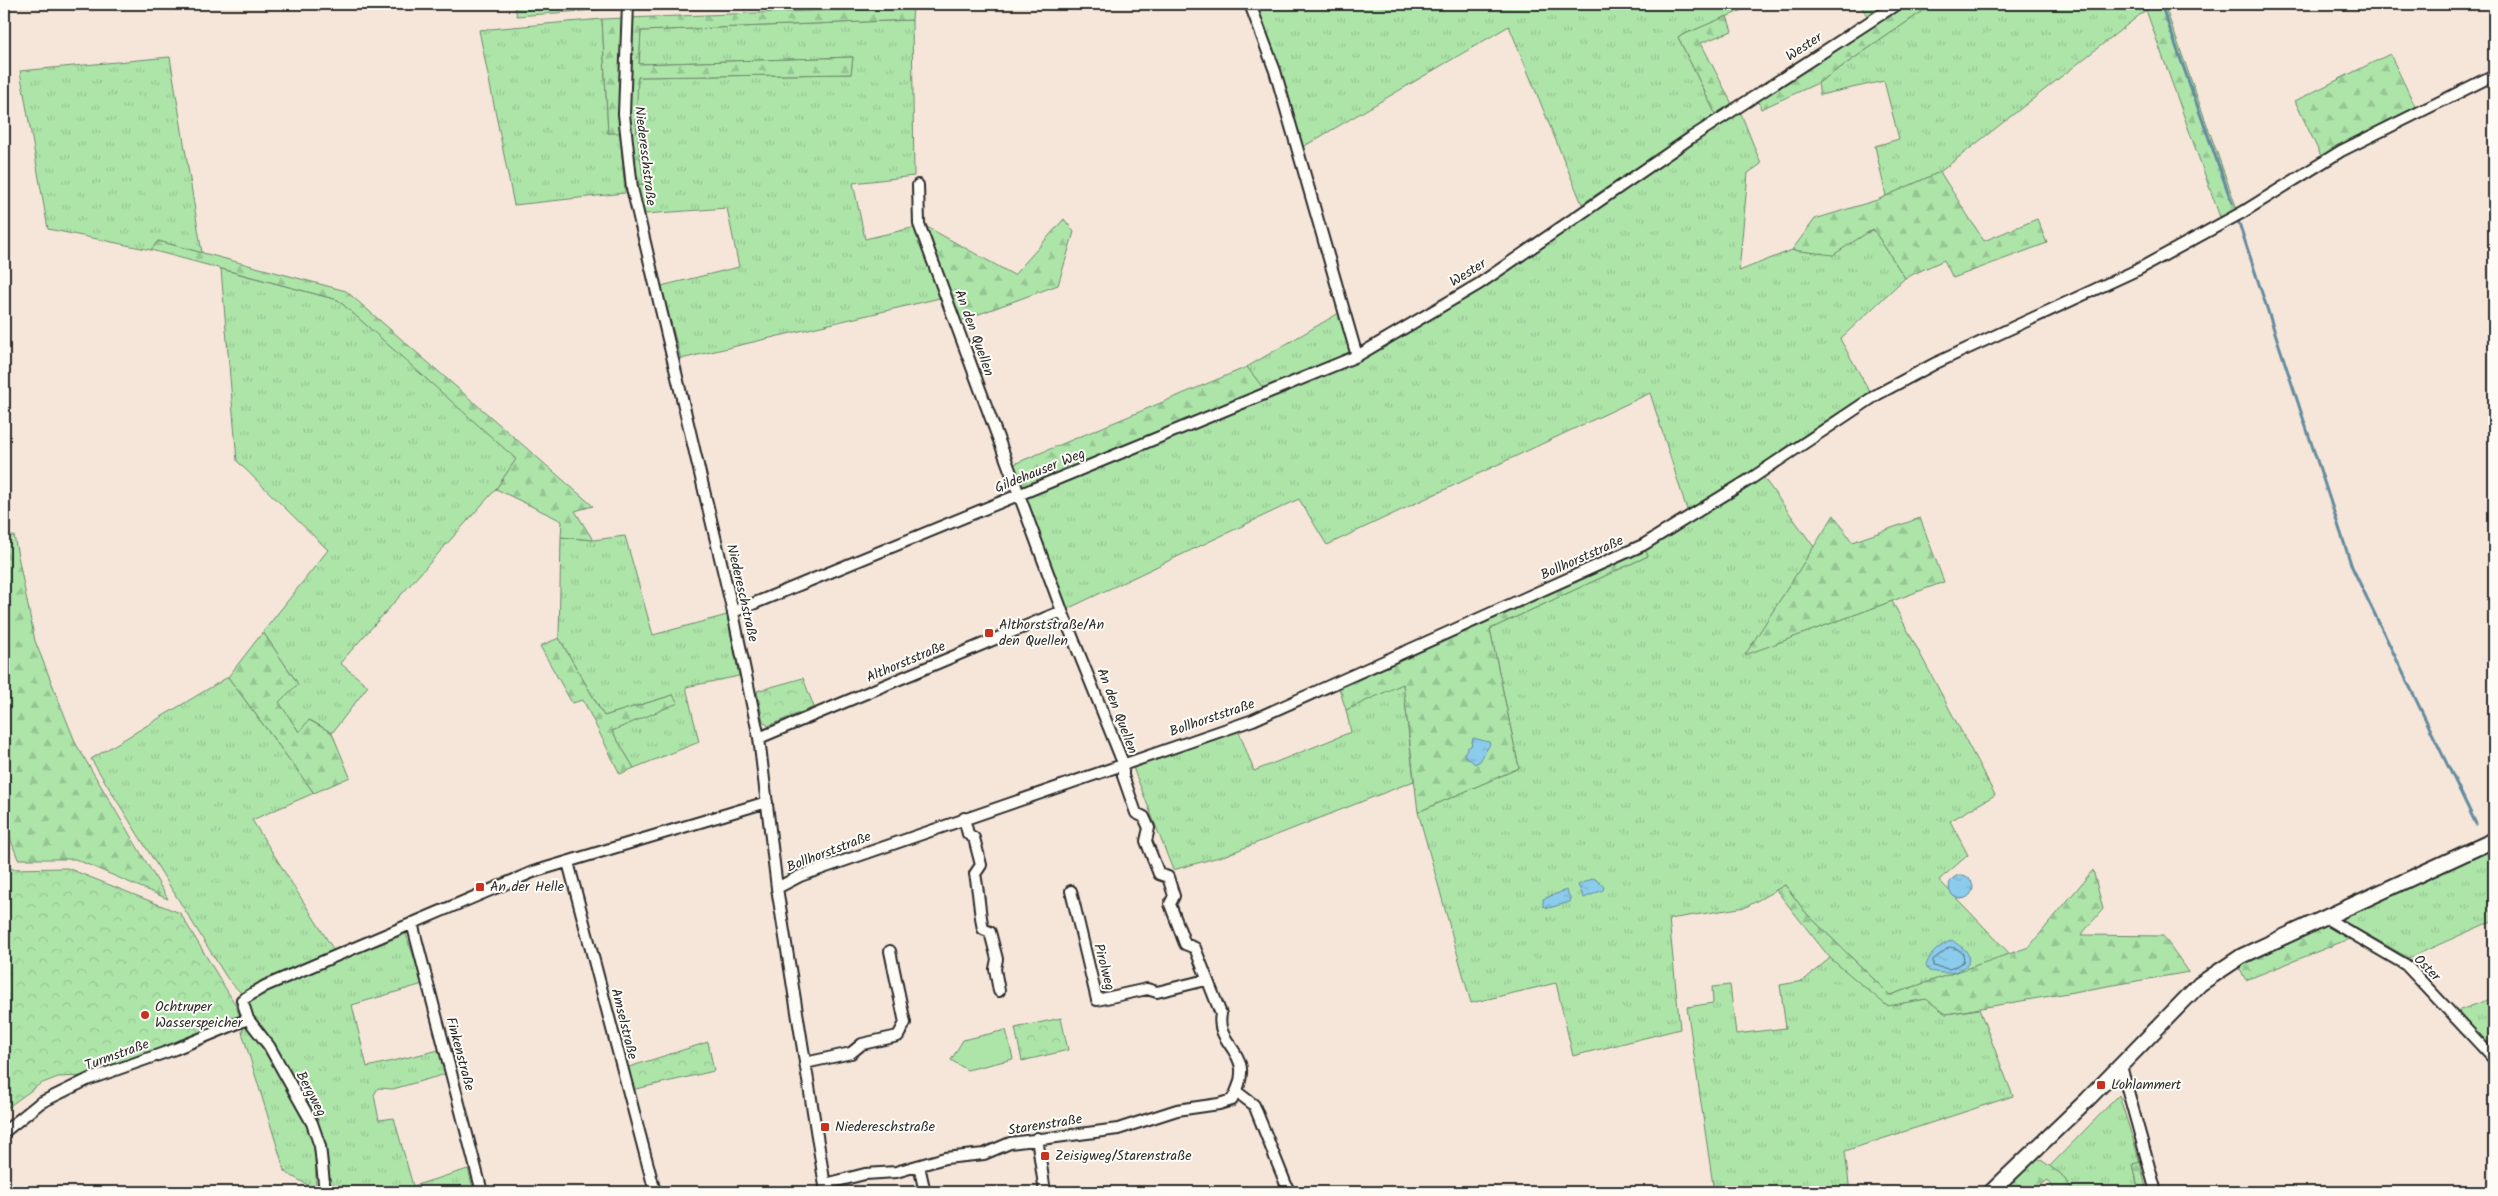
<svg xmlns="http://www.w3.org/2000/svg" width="2498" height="1196" font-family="Kalam,sans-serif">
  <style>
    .grass { fill: url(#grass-tufts); stroke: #6c886a }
    .forest { fill: url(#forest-firs); stroke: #6c886a }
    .park { fill: url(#park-crowns); stroke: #6c886a }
    .garden { fill: #ade5a9; stroke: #6c886a }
    .water { fill: url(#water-ripples); stroke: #658b9f }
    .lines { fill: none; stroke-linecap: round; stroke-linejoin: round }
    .shore { stroke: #516b78; stroke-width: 1 }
    .stream { stroke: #658b9f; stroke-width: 3 }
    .minor-casing { stroke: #2b2b2b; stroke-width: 14 }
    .secondary-casing { stroke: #2b2b2b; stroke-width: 18 }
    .minor { stroke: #fdfcf7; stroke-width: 10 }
    .secondary { stroke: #fdfcf7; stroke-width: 14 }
    .poi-dot { fill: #c8321e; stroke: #fdfcf7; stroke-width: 2 }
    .labels { text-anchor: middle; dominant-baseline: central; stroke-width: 4; stroke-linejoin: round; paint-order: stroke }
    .street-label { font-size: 14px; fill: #2b2b2b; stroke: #fdfcf7 }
    .poi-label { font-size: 14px; fill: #2b2b2b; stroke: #fdfcf7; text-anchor: start }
  </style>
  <defs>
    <pattern id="grass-tufts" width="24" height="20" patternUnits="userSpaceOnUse" patternTransform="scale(1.25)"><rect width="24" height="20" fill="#ade5a9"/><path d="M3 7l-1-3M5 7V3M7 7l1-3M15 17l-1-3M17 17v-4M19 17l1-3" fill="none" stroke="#95c592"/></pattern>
    <pattern id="forest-firs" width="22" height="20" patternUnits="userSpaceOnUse" patternTransform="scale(1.25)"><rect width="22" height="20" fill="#ade5a9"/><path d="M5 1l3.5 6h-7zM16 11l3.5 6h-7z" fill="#95c592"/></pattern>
    <pattern id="park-crowns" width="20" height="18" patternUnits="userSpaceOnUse" patternTransform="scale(1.25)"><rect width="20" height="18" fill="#ade5a9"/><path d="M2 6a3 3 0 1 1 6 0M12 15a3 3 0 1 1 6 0" fill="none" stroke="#95c592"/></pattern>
    <pattern id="water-ripples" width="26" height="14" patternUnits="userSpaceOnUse" patternTransform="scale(1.25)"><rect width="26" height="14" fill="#8bcbec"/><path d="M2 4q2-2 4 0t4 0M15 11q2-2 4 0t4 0" fill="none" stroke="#78aecb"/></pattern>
  </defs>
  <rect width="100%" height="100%" fill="#f5e6d9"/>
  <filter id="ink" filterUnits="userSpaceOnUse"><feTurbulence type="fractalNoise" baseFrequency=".02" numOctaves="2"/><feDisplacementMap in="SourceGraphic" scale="10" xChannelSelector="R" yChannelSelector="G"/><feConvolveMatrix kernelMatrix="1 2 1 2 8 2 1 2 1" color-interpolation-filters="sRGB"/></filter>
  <g filter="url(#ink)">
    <path class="grass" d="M514 4H620V8L517 16Z
      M1254 4H1757L1678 37 1716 115 1582 204 1509 26 1301 148 1279 68Z
      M1933 4H2165L2146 10 1940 172 1886 196 1875 146 1899 139 1884 81 1820 95 1818 83Z
      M602 19 608 133 620 132 625 193 514 205 479 30Z
      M912 20 914 176 853 183 865 239 916 227 940 298 681 359 661 286 739 267 727 208 645 214 636 185 644 184 636 123 637 77 851 74 853 57 639 64 641 31Z
      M170 57 202 253 158 241 151 250 48 229 20 71Z
      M1740 111 1761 164 1748 173 1739 271 1792 250 1833 254 1873 229 1905 278 1840 339 1870 392 1688 513 1650 393 1327 545 1299 499 1067 609 1025 497 1362 358 1484 287Z
      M221 269 338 300 517 459 496 489 340 663 368 686 332 733 310 720 299 732 278 702 298 684 263 632 328 550 237 461Z
      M1339 313 1351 353 1264 389 1247 367Z
      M1763 477 1814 547 1746 654 1892 601 1995 795 1950 821 1968 855 1939 880 2010 954 1890 995 1806 913 1785 885 1746 907 1669 919 1680 1029 1573 1056 1556 983 1471 1003 1418 812 1519 768 1490 629 1648 556 1645 550Z
      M625 536 653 635 727 615 739 676 686 687 699 742 634 768 612 731 677 702 673 695 604 716 559 638 561 537 593 540Z
      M228 677 314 793 252 820 335 952 261 981 242 994 227 978 91 759Z
      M1403 683 1414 781 1226 855 1173 870 1132 765 1238 729 1254 771 1351 732 1346 710Z
      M2494 847V920L2409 958 2336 917Z
      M406 934 423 984 352 1005 367 1067 439 1050 446 1074 393 1089 378 1088 374 1095 379 1120 394 1118 413 1186 468 1169 474 1192H329L325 1148 317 1121 273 1044 252 1015 247 1002 269 989Z
      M1830 958 1887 1005 1926 999 1946 1014 1979 1009 2013 1096 1845 1151 1850 1192H1714L1687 1007 1713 1003 1712 987 1730 985 1736 1034 1786 1028 1780 985 1803 981Z
      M2494 998V1051L2457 1011Z
      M245 1025C267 1051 309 1115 315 1147 317 1161 315 1176 316 1190L285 1172 242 1032Z
      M2119 1095 2140 1162 2133 1164 2139 1192H2074L2061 1174 2049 1167Z"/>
    <path class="forest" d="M1860 4H1933L1818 83 1761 109 1758 100 1873 26Z
      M2164 4 2237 209 2221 220 2146 10Z
      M913 7 912 20 641 31 639 64 853 57 851 74 638 77 636 123 644 184 636 185 630 133H608L602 19Z
      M1727 16 1732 31 1701 43 1732 104 1716 115 1678 37Z
      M2390 54 2416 108 2321 156 2295 101Z
      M1940 172 1984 241 2037 219 2047 243 1953 278 1944 260 1905 278 1873 229 1833 255 1792 250 1815 219 1877 200Z
      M1064 219 1074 232 1058 285 960 321 927 227 1014 275Z
      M158 241 346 291 593 506 575 511 593 540 561 537 562 521 496 489 516 459 338 300 151 250Z
      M1247 367 1264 389 1023 488 1014 464Z
      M1834 515 1852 542 1920 518 1944 582 1745 655Z
      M4 536H14L35 641 76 744 168 899 75 859H18L4 822Z
      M1643 545 1648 556 1490 629 1519 768 1418 812 1403 684 1346 710 1339 688Z
      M263 632 298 684 279 702 299 732 309 720 332 733 350 777 314 793 228 677Z
      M559 638 604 716 673 695 678 703 612 731 634 768 620 774 583 700 572 703 540 646Z
      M2093 870 2103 909 2081 935 2163 936 2189 972 1946 1014 1926 999 1887 1006 1830 958 1776 890 1785 885 1806 913 1890 995 2029 947Z
      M2326 922 2354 937 2246 980 2237 965Z
      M2038 1158 2061 1174 2074 1192H2056L2048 1180 2034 1190 2035 1192H2001Z
      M2140 1162 2147 1192H2139L2133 1164Z"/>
    <path class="park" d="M803 678 814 707 768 726 763 721 757 691Z
      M67 868 180 913 235 1004 241 1019 87 1076 58 1077 40 1084 4 1110V871L9 869Z
      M1061 1018 1068 1050 1022 1061 1015 1028Z
      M708 1042 714 1071 632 1090 626 1068Z"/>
    <path class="garden" d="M1006 1030 1013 1059 967 1070 951 1060 963 1040Z"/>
    <path class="water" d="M1473 738 1489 742 1490 744 1480 761 1475 764 1464 755 1467 748 1471 746Z
      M1949 887a12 12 0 1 1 24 0a12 12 0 1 1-24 0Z
      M1594 878 1604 887 1603 890 1584 898 1578 885Z
      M1566 890 1571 899 1570 902 1549 908 1543 906V899Z
      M1952 940C1961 948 1971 949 1968 964 1955 975 1945 974 1929 971L1926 966C1930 952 1940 946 1952 940Z"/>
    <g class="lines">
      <path class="shore" d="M1950 947C1958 948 1966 952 1963 962L1950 969 1933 966V960Z"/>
      <path class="stream" d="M2161 4 2232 203
        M2239 223 2352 567 2476 824
        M2492 855 2494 856"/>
      <defs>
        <path id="minor" d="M628 4 624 114 632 188 732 608 759 738 777 888 826 1192
          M1250 4 1275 71 1357 356
          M733 612 1357 356 1479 284 1692 137 1897 4
          M759 738 1062 611
          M964 818 968 834 974 838 981 865 975 874C979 893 979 910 983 929L990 932 997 959 995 969 999 991
          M568 862 655 1192
          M777 888 800 876 1253 720 1643 545 1752 478 1878 394 1936 363 2137 270 2243 212 2341 151 2494 75
          M1071 891 1097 1000 1147 989 1157 992 1206 980
          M2324 917 2406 965 2494 1059
          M412 923 482 1192
          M805 1063 851 1053 862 1044 898 1036 905 1023 890 951
          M2121 1066 2156 1192
          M1237 1092 1254 1105 1289 1192
          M4 1132 40 1103 87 1080 175 1049 248 1019
          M1037 1138 1045 1192
          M919 1166 925 1192
          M825 1184 865 1174 896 1172 945 1158 984 1154 1010 1143 1118 1129 1177 1110 1219 1104 1232 1100C1260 1051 1214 1048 1221 1014L1195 948 1185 944 1170 904 1174 896 1168 877 1159 874 1146 841 1149 828 1144 817 1136 813 1123 776V763L1062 611 919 224 918 185
          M325 1192 320 1146 312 1123 269 1046 248 1019 242 1000 265 986 533 872 767 802"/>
        <path id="secondary" d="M1991 1192 2088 1099 2200 984 2242 956 2494 840"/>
      </defs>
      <use href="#minor" class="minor-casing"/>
      <use href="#secondary" class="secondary-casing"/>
      <use href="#minor" class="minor"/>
      <use href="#secondary" class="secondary"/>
    </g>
  </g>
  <g class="poi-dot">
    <rect x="984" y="628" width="10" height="10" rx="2.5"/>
    <rect x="475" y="882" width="10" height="10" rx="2.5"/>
    <circle cx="145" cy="1015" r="5"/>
    <rect x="2096" y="1080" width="10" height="10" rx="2.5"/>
    <rect x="820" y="1122" width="10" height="10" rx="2.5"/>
    <rect x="1040" y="1151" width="10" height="10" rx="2.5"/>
  </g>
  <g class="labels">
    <g class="street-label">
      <text transform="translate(1804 47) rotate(-33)">Wester</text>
      <text transform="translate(645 156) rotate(83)">Niedereschstraße</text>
      <text transform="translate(1468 273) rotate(-32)">Wester</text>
      <text transform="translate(974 333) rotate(70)">An den Quellen</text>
      <text transform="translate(1040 471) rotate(-22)">Gildehauser Weg</text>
      <text transform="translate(1582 558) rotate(-24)">Bollhorststraße</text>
      <text transform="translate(742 593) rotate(77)">Niedereschstraße</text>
      <text transform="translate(906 662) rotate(-23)">Althorststraße</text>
      <text transform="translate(1117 711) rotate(69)">An den Quellen</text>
      <text transform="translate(1212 718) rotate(-19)">Bollhorststraße</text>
      <text transform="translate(829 852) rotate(-21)">Bollhorststraße</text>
      <text transform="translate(1104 967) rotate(75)">Pirolweg</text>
      <text transform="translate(2427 968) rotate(45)">Oster</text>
      <text transform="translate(624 1024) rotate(76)">Amselstraße</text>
      <text transform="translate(460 1054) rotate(75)">Finkenstraße</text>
      <text transform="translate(117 1055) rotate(-20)">Turmstraße</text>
      <text transform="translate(311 1094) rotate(62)">Bergweg</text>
      <text transform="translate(1045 1125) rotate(-9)">Starenstraße</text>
    </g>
    <g class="poi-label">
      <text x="999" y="625">Althorststraße/An<tspan x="999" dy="16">den Quellen</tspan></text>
      <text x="490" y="887">An der Helle</text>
      <text x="155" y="1007">Ochtruper<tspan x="155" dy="16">Wasserspeicher</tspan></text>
      <text x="2111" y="1085">Lohlammert</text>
      <text x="835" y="1127">Niedereschstraße</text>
      <text x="1055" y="1156">Zeisigweg/Starenstraße</text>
    </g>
  </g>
  <rect width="2498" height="1196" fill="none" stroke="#fdfcf7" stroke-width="20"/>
  <rect x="10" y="10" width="2478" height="1176" fill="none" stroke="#2b2b2b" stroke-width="2" filter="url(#ink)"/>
</svg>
